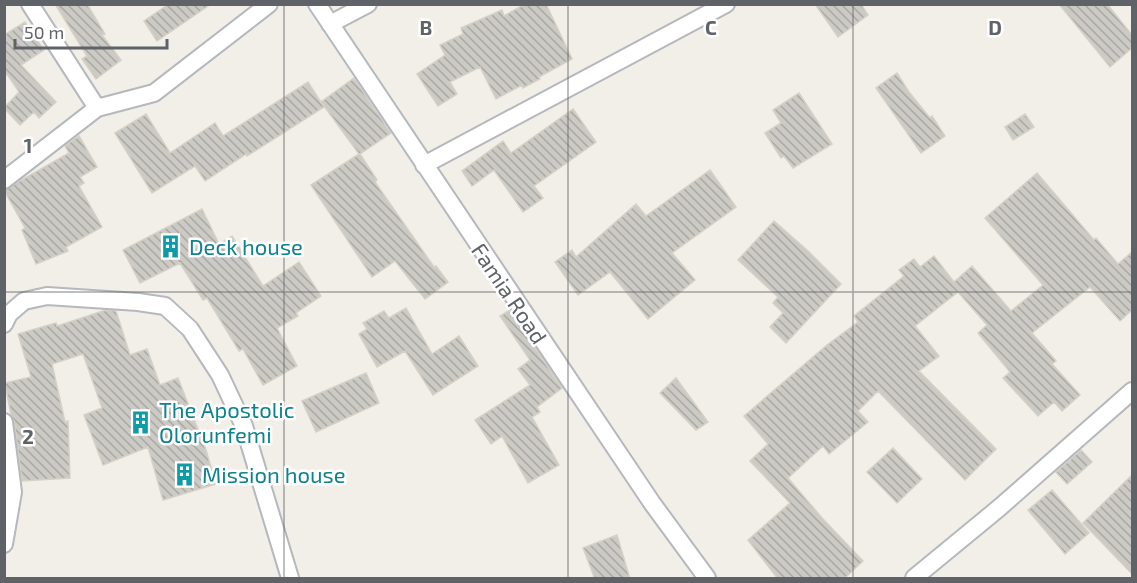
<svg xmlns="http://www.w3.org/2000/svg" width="1137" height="583" font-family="'Exo 2',sans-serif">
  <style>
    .building { fill: url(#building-back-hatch); stroke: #d6d1c6; stroke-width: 1.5 }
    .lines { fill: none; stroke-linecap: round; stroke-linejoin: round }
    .minor-casing { stroke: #b5b8bc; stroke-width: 20 }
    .minor { stroke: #fff; stroke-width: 16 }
    .grid { fill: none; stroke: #5f6368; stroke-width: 1.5; stroke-opacity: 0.55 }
    .labels { text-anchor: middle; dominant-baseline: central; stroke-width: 5; stroke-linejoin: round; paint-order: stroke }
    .culture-label { font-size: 22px; fill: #0d838f; stroke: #fff; text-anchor: start }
    .street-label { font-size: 22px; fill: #5f6368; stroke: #fff }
    .grid-label { font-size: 20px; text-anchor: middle; font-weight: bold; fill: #5f6368; stroke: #fff; stroke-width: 5; stroke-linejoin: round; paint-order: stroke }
  </style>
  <defs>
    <pattern id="building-back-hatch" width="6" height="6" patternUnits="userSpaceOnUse" patternTransform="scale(1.5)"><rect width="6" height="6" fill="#cccac5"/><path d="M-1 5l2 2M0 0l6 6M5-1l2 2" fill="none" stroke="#a9a8a4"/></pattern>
  </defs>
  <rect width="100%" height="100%" fill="#f1efe8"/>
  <path class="building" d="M55 4H87L105 34 102 35 121 60 96 79 82 59 87 56Z
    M169 4H211L157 41 144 21Z
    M525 4H546L572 59 539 77 540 79 523 88 522 85 496 99 480 67 450 82 457 94 438 106 417 74 445 55 440 45 463 34 461 28 502 10 504 16Z
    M815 4H861L868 15 838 37Z
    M1059 4H1107L1132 35V48L1110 67Z
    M25 22 44 50 21 65 56 102 39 118 34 112 20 125 4 108 19 92 7 74 4 76V35Z
    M897 73 909 92 930 118 932 116 945 136 921 153 876 88Z
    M354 78 391 133 360 154 377 180 375 182 434 267 436 266 448 282 425 299 395 261 372 277 311 185 359 154 321 102Z
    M308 82 324 107 247 156 246 154 205 181 195 166 152 193 115 133 146 114 170 153 215 123 223 136Z
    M799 93 832 144 793 168 784 156 781 158 765 133 781 123 773 110Z
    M573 109 596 142 534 186 543 198 523 212 494 170 472 186 462 171 503 141 511 153Z
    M1025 114 1034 127 1013 140 1005 127Z
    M79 136 97 167 80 177 84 183 79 186 102 227 66 247 68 251 36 264 22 230 25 228 4 190 69 153 65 146Z
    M710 170 736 207 672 253 695 280 648 319 610 272 578 295 555 262 572 250 576 257 636 204 646 216Z
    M1037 173 1094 240 1096 238 1118 264 1132 252V310L1120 321 1090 287 1032 333 1056 361 1052 364 1080 395 1062 411 1054 402 1038 416 1003 378 1010 372 978 333 987 325 958 292 915 326 939 356 919 371 996 449 965 480 878 391 858 411 868 422 829 454 823 446 788 478 823 519 863 561 844 579H778L748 540 790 503 750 461 768 444 744 416 827 345 858 322 854 316 904 276 899 270 914 259 920 267 934 256 954 282 972 266 1011 311 1043 285 985 218Z
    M202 209 219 244 232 236 263 286 299 262 321 296 296 313 298 316 277 328 297 366 263 385 243 349 239 351 207 298 203 300 180 263 140 283 123 250Z
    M774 221 807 250 841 284 786 343 770 327 783 313 773 303 778 297 738 260Z
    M406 308 432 354 459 336 478 366 433 395 405 351 377 367 359 334 367 329 363 323 384 311 389 318Z
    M106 310 116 311 130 355 147 349 160 385 178 378 206 450 216 484 163 500 148 447 103 465 84 415 102 408 83 354 52 364 65 422 68 421 70 478 22 481 14 421 11 415 5 383 31 377 18 334 56 323 57 326Z
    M510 310 562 388 537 407 540 412 532 417 559 465 528 483 502 436 491 444 475 420 530 385 518 369 530 360 500 316Z
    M366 373 379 403 316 432 302 401Z
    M676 378 708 422 696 430 660 393Z
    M893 448 922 479 897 503 867 472Z
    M1081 450 1092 462 1067 484 1056 472Z
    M1132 475V574L1083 523Z
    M1052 490 1089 533 1065 554 1028 510Z
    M617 535 630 579H595L583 548Z"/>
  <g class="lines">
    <defs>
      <path id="minor" d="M30 4 97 108
        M317 4 652 503 707 578
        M330 24 368 4
        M424 165 726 4
        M4 180 97 108 154 93 269 4
        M4 324 9 314 24 301 47 296 138 302 165 306 190 329 220 375 244 426 290 578
        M4 422 13 492 4 544
        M914 578 999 508 1132 391"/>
    </defs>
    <use href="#minor" class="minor-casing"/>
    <use href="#minor" class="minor"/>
  </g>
  <path class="grid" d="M284 4V578M568 4V578M853 4V578M4 292H1132"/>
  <defs>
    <symbol id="building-bare" viewBox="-9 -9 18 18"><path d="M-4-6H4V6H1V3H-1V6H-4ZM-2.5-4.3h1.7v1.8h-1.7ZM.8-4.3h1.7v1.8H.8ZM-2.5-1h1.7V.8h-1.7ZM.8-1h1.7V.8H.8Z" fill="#0f9aa8" stroke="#fff" stroke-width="2.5" paint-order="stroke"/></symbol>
  </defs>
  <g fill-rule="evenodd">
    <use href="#building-bare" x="154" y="230" width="33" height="33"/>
    <use href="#building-bare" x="124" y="406" width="33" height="33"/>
    <use href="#building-bare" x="168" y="458" width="33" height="33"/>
  </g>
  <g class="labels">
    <g class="culture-label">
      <text x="189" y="246">Deck house</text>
      <text x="159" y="409">The Apostolic<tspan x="159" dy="25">Olorunfemi</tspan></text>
      <text x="202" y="474">Mission house</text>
    </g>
    <g class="street-label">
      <text transform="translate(510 293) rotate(56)">Famia Road</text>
    </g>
  </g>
  <g class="grid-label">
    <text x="426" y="35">B</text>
    <text x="711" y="35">C</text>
    <text x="995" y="35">D</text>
    <text x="28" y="153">1</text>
    <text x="28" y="444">2</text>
  </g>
  <rect width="1137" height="583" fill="none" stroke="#5f6368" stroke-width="12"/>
  <path d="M15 39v9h152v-9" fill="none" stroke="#5f6368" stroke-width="3"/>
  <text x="24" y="39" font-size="18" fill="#5f6368" stroke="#ffffff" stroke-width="4.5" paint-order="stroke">50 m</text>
</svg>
